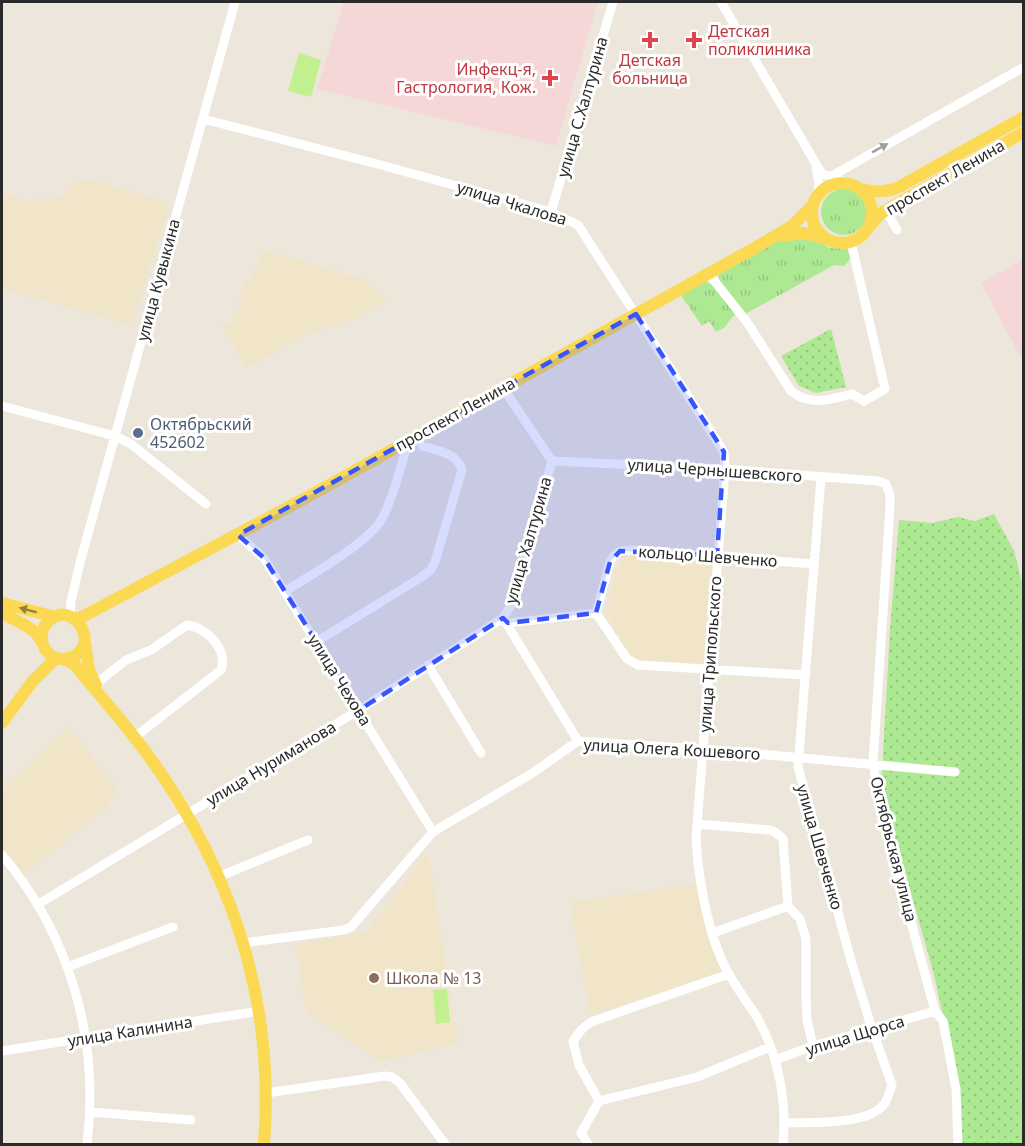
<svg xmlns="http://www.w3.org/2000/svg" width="1025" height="1146" font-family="'Noto Sans',sans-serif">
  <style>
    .education { fill: #f0e5c9 }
    .medical { fill: #f5d7d8 }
    .grass { fill: url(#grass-tufts) }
    .park { fill: url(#park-dots) }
    .pitch { fill: #c3f08e }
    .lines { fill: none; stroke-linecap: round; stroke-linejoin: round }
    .minor { stroke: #fff; stroke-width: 9 }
    .major { stroke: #fbd952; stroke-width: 12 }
    .oneway { fill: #9f9f9f }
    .oneway2 { fill: #92823e }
    .marked { fill: #3655ff; fill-opacity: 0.2; stroke: #3655ff; stroke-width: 4.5; stroke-dasharray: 12 8; stroke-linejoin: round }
    .health-dot { fill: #e0444e; stroke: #fff; stroke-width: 2 }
    .service-dot { fill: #5c6f8a; stroke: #fff; stroke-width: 2 }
    .education-dot { fill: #8d6e63; stroke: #fff; stroke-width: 2 }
    .labels { text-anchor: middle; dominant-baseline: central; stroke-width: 6; stroke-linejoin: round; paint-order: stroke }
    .health-label { font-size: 16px; fill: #be3a42; stroke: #fff; text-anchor: start }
    .street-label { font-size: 16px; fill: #2a2a2a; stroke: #fff }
    .service-label { font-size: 16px; fill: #4e5e75; stroke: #fff; text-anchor: start }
    .education-label { font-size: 16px; fill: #785e54; stroke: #fff; text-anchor: start }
  </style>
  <defs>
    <pattern id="grass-tufts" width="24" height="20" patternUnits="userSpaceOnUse" patternTransform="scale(1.5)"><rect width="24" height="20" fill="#ade893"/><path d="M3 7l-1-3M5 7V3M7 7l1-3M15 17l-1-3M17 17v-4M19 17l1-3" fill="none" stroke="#95c77f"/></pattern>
    <pattern id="park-dots" width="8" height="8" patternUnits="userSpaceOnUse" patternTransform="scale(1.5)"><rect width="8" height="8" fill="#ade893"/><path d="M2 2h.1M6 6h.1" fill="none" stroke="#95c77f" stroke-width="1.8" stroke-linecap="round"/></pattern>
  </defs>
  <rect width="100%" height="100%" fill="#ede6db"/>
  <path class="education" d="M94 180 169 204 132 325 2 289V192L27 201 61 197 75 182Z
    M264 250 365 280 388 301 340 326 324 328 301 337 246 368 223 327 235 320 232 316 241 310 238 304 246 281 251 282Z
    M635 554 712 559 704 666 641 661 629 656 606 613 617 567 625 557Z
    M68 726 117 789 107 798 111 803 22 876 2 850V789Z
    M428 852 458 1043 380 1061 307 1013 295 944 368 930Z
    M698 884 706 925 723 974 590 1015 570 902Z"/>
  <path class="medical" d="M344 2H598L556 146 317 89Z
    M1023 259V362L981 283Z"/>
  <path class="grass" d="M821 212a23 23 0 1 1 46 0a23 23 0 1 1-46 0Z
    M784 238H816L829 248H847L851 258 844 266 834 265 745 314 720 282 718 273Z
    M705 281 715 286 735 314 724 328 716 332 709 321 702 326 680 294Z"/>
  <path class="park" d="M831 329 846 387 816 393 799 386 781 356Z
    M994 514 1014 551 1023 586V1144H960L958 1089 942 1011 933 971 891 823 882 772 890 629 899 520 932 523 958 517 975 521Z"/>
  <path class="pitch" d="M299 53 321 60 311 97 288 91Z
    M447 989 450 1022 436 1024 433 990Z"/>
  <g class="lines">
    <path class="minor" d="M721 2 819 169 823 174 844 182
      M203 119 381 165 551 212 578 225 724 452 725 469 696 838C698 875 706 922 720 956 729 979 745 998 758 1019 779 1057 787 1102 783 1144
      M816 168 819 184 818 195
      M830 177 1024 67
      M886 210 897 230
      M551 212 613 2
      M708 273 747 322 791 391C810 407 831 399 852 394L864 401 885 389 851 242
      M505 391 552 461
      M2 406 115 436 131 444 206 504
      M552 461 725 469 878 481 886 484 890 495V507L873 763 881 811 935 1011 943 1021 956 1089 958 1144
      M238 535 264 558 433 832
      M286 591C310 575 373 541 384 515 395 492 401 465 409 440
      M70 616 71 601 81 559 235 2
      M503 618 578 741
      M508 623 596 613
      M316 642 420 578 430 571 435 562 462 470C457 453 437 450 422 446
      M428 665 481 753
      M806 675 638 665 627 659 596 613 610 562C615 551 621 550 633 550L814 564
      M96 684 126 660 151 650 187 625C207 628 228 649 221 670L135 737
      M697 824 769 830 775 832 783 839 788 906 800 919 806 939V999L807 1020 813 1046
      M2 855C70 935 100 1040 87 1144
      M218 877 308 840
      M37 905 359 710 503 618 510 607 552 461
      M713 933 788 906
      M243 943 344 930 351 927 433 832 534 772 578 741 714 750 955 772
      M67 967 173 927
      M2 1051 260 1011
      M775 1060 813 1046 935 1011
      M266 1093 385 1076 392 1077 400 1083 445 1144
      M599 1101 579 1065 573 1041 582 1029 591 1022 729 974
      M599 1101 697 1077 770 1047
      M90 1112 191 1120
      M784 1123C809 1122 870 1126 885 1103 888 1098 890 1090 892 1085L872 1029 852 964 798 767 821 478
      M588 1144 581 1133 599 1101"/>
    <path class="major" d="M812 213a30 30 0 1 1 60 0a30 30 0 1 1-60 0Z
      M861 189C875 192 885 193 899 187L1024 117
      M871 225 879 215 886 210 1024 132
      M781 236 804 233 823 238
      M2 603 55 617
      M2 613C16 621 36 627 42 643
      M74 619 82 617 315 493 758 246 792 226 813 205
      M85 642 89 670 96 685
      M64 659C108 652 72 593 47 623 38 633 41 649 52 656 59 660 67 659 74 664 94 689 116 713 135 738 227 856 276 994 264 1144
      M2 723 32 682 56 658"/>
  </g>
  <defs><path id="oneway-solid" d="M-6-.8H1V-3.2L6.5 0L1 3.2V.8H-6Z" transform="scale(1.5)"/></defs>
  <use class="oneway" href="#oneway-solid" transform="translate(880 148) rotate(-29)"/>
  <use class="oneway2" href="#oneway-solid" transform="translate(28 610) rotate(-165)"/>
  <path class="marked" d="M636 314 724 452 717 556 620 551 610 562 596 613 508 623 503 618 359 710 264 558 238 535Z"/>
  <g class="health-dot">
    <path d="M647 31h6v6h6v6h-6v6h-6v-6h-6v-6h6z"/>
    <path d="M691 31h6v6h6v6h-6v6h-6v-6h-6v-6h6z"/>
    <path d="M547 69h6v6h6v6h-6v6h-6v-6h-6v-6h6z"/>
  </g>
  <circle class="service-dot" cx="138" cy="433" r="6"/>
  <circle class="education-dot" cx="374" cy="978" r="6"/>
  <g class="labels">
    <g class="health-label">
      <text x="708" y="31">Детская<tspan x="708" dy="18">поликлиника</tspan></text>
      <text x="650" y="60" text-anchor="middle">Детская<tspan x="650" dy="18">больница</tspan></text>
      <text x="536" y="69" text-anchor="end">Инфекц-я,<tspan x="536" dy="18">Гастрология, Кож.</tspan></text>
    </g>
    <g class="street-label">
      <text transform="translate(582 107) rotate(-74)">улица С.Халтурина</text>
      <text transform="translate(945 177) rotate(-30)">проспект Ленина</text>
      <text transform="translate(512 203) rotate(17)">улица Чкалова</text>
      <text transform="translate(158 280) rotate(-75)">улица Кувыкина</text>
      <text transform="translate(455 414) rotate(-29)">проспект Ленина</text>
      <text transform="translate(715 470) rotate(4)">улица Чернышевского</text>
      <text transform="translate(528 540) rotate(-74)">улица Халтурина</text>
      <text transform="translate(708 556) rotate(4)">кольцо Шевченко</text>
      <text transform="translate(710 654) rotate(-86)">улица Трипольского</text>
      <text transform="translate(340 680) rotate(58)">улица Чехова</text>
      <text transform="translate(672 749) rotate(3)">улица Олега Кошевого</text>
      <text transform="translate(271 763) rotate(-31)">улица Нуриманова</text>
      <text transform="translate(820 847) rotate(74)">улица Шевченко</text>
      <text transform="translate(894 849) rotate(76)">Октябрьская улица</text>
      <text transform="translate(130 1031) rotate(-9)">улица Калинина</text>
      <text transform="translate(855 1035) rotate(-17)">улица Щорса</text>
    </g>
    <g class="service-label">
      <text x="150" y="424">Октябрьский<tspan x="150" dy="18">452602</tspan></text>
    </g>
    <g class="education-label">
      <text x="386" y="978">Школа № 13</text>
    </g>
  </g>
  <rect width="1025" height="1146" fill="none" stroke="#2a2a2a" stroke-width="6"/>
</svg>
